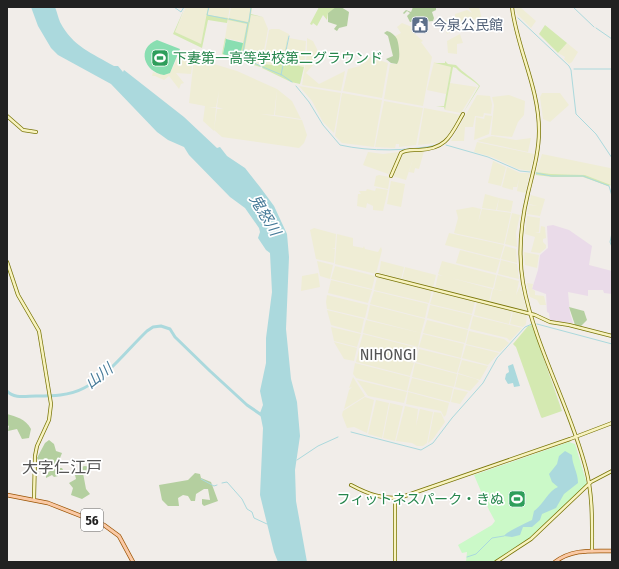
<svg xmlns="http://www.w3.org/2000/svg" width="619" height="569" font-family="'Fira Sans Condensed','Noto Sans JP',sans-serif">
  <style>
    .industrial { fill: #eadbe9 }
    .farmland { fill: #efedd5 }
    .grass { fill: #d4e9b1 }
    .forest { fill: #b4cf9f }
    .park { fill: #cbf9c8 }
    .pitch { fill: #89deb1 }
    .water { fill: #abd9dd }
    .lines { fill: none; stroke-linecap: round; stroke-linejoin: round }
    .stream { stroke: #abd9dd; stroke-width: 1 }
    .river { stroke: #abd9dd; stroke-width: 3 }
    .secondary-casing { stroke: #797508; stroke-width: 4 }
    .primary-casing { stroke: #9b5404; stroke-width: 4.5 }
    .secondary { stroke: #f8f3c0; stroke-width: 2.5 }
    .primary { stroke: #fac9a5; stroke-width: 3 }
    .labels { text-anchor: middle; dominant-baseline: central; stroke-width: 3.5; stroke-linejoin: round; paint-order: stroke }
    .shield { fill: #fff; stroke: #646464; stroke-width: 1 }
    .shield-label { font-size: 13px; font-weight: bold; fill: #212121 }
    .service-label { font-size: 14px; fill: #4e5e75; stroke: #fff; text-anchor: start }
    .leisure-label { font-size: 14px; fill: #27864d; stroke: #fff; text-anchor: start }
    .water-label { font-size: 15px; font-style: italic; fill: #467a98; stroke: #fff }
    .quarter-label { font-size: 16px; fill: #545454; stroke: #fff }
  </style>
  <rect width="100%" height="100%" fill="#f1ede9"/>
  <path class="industrial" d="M553 225 569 230 592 246 589 265 612 271V294L604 293 603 290H588V296L568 292 570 313 573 323 550 321 549 313 547 312 546 294 532 289 538 270 540 255 548 248 547 226Z"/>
  <path class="farmland" d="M186 7H208L201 45 175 32Z
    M209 7H230L228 18 208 15Z
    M231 7H251L248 22 229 18Z
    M468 7H479L482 20 470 19 447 34 443 22 437 24 438 22 455 18V14L467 10 472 13Z
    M515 7H520L536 21 531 28 517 14Z
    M251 15 263 17 268 29 261 66 243 58Z
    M228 20 247 24 243 42 225 38Z
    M402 23 412 27 416 35 423 41 421 42 432 57 423 106 384 99 390 64H397L398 51 395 36 401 33 397 27Z
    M271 29H279L289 34 283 63 273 65 263 64 269 30Z
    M460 34 463 43 457 44V54L448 53 447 41Z
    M289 38 306 41 304 67 284 63Z
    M307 38 313 41 318 51 313 65 306 73 319 84 345 71 341 91 302 85 307 54Z
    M567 43 578 52 572 62 569 64 564 59 565 57 558 53Z
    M181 51 193 58 191 74 176 73 184 83 181 84 179 89 169 76 164 80 155 76H152L153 72 159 74 170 73Z
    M370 57 388 63 382 98 343 91 348 69 360 66 365 59Z
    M194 58 237 71 277 89 274 115 260 114 302 120 307 135 304 143 299 148 222 137 214 130 217 109H223L217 107 219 91 216 107H209L216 108 214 131 203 121 205 106 189 103Z
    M434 62 451 67 446 94 427 90Z
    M450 83 477 87 461 113 445 110Z
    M299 86 341 93 334 133 323 122 312 101Z
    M277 89 292 101 301 119 275 115Z
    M342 93 382 100 374 147 342 143 335 136Z
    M542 93H560L569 105 550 122 543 119 540 97Z
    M477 95 490 96 492 104 491 114 484 113 483 117 475 116 473 127H465L464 141H451Z
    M509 95 525 101 524 115 518 122 512 137 491 135 494 105 492 97Z
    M384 101 423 108 416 145 399 147V144H396L395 148 375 147Z
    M424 108 461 115 444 142 418 145Z
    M485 115 492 116 489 134 474 140 476 117 484 119Z
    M492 136 516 140 531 138 528 152 477 141Z
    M477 142 534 154 530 171 518 169 492 157 474 152Z
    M408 151H424L419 169 415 168 414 173 409 172 413 159 406 180 392 176 398 158 401 154Z
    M368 152 383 154 399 152 391 175 363 165Z
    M542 154 610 168 612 169 611 185 585 175 551 174 536 172Z
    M493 161 506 167 501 186 488 183Z
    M507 167 520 173H530L525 193 517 191 519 178 517 187H513V190L502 187Z
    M379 175 390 177 388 189 374 186 376 176Z
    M391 181 405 184 401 207 387 204Z
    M376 188 388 190 383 211 373 210V206L367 203 366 208 357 206 358 194H361L359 191H366L367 189 375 191Z
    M485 194 499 198 496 210 482 208Z
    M531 195 545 199 540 216 527 214 529 205 537 206 529 204Z
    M499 198 513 201 511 212 497 210Z
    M473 207 481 209 478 223 482 209 511 213 504 244 454 233 458 218 456 210Z
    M512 213 520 215 516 233 517 247 505 244Z
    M527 216 540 218 539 232H535L540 233 541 226 545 227 546 238 543 239V242L546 245V248L540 253 531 252 535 237 525 234Z
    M314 228 336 234 335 248H332L335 249 334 263 316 259 310 230Z
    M449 233 504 245 500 259 445 245Z
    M337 234 353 238V246L363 248 364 246 365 249 378 252 381 247 382 250 376 274 335 264Z
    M505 246 516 249 517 263 501 259Z
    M460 250 500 260 496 273 456 263Z
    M524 252 539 255 537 268 525 265Z
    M501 260 517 264 519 279 498 274Z
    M317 261 333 265 330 279 320 276Z
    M381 261 404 267 401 280 379 275Z
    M442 261 496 275 493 288 451 278 492 289 489 302 435 289 438 275 443 276 438 274Z
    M335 266 375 276 372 289 331 279Z
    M405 267 436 275 433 288 402 280Z
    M318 273 320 287 301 291 302 276Z
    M497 275 519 281 516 295 520 286 527 311 490 303 493 289 503 291 494 289Z
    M377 277 432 290 429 303 374 290Z
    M331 280 372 290 368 303 328 293Z
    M527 283 533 284 532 289 535 291V295L544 296 546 305H540L537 300 530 297Z
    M374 291 428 304 425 318 370 304Z
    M434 291 475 301 472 314 430 304Z
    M327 295 368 305 365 318 327 309 326 302Z
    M477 302 512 311 509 324 474 315Z
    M370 305 425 319 421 333 367 319Z
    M430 305 472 315 468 329 427 318Z
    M327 310 364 319 361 333 331 325Z
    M513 311 527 315 526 324 523 327 510 324Z
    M473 316 522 328 510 341 507 338 470 329Z
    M366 320 421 333 418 347 363 333Z
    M427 320 468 330 465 343 423 333Z
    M331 327 361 334 357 347 334 341Z
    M469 331 504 339 509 343 500 352 466 344Z
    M363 334 418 348 414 362 359 348Z
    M423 334 464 344 461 358 419 347Z
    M334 342 357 348 354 361 344 359Z
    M466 345 499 353 488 365 462 358Z
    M359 349 414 363 410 376 356 362Z
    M419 349 461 359 457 373 416 362Z
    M462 360 488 366 480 380 458 373Z
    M355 363 410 377 407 391 356 378 353 374Z
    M415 363 457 374 454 387 412 377Z
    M458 374 476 379 479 381 470 391 455 387Z
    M353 377 365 396 344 409 349 390 352 387 349 388Z
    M412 378 453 388 450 402 408 391Z
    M357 380 407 392 404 403 368 396Z
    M454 389 468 392 460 404 451 402Z
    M408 392 449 403 446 415 444 417 441 411 406 404Z
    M365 397 374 400 367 433 354 427 347 428 342 415 343 411Z
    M376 400 389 403 382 438 368 434Z
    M390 403 403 406 395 441 383 438Z
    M405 406 418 409 416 426 420 409 433 412 427 443 423 446H417L412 443 396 441Z
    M434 412 441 413 445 422 433 439 428 443Z"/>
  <path class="grass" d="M185 7 175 32 201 44 208 7V15L228 18 227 23 208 20 202 48 173 34Z
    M251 7H252L251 14 263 17 251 15 243 58 261 66 260 67 222 54 225 38 227 39 225 42 223 54 243 43 247 24 228 20 229 18 248 22Z
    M319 7 336 8 328 13 327 20 323 15 317 26 313 23 312 25 310 24Z
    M545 25 567 43 558 53 539 34Z
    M288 35 284 63 304 67 300 84 291 82 262 68 263 64 273 65 274 61 283 62Z
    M445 61 448 64 456 65C463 73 472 77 480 86L463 113 479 86C471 78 463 76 456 68L453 67 445 110 444 107 436 106H444L451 67 435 63H445Z
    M536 172 551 174 585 175 611 185 608 186 583 177H553L536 175Z
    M532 325 562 411 542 418 541 417 516 347 513 344 528 326Z"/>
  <path class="forest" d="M336 7H341L349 12 347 26 339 28 337 31 334 29 337 25 328 22V13Z
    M413 7H436V10L432 12 434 18 433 21 424 22 420 18 421 22 416 23 420 28 416 29 413 25 414 22H410L407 16 410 13 407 11 404 14 403 13 406 10 411 12Z
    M387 31C391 32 395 35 397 39 399 45 401 59 397 64L391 63 386 59 393 56 388 36 384 33Z
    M569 307 584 311 587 320 581 326 575 325Z
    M7 414C16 417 25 418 31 429L29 438 22 439 17 429 8 431 9 426 7 425Z
    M49 440 54 444 56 451 62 453 60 458 61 463 57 468H62L63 470 62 472 58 471V476L54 477 52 475 46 478V474L50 471V464L46 459 39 461 37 458 45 443Z
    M85 466 90 467 89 470 83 473 86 489 90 494 82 499 71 495 73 488 69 483 76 479 75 475 79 473 80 467Z
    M195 473 200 474 201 478 211 482 218 501 204 506 202 504V499L210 500 208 489H204L196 494 195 501H191L188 496 183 495 178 498 179 506H168L162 500 159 485 188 480Z"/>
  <path class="park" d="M569 442 575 444 587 484 554 517 522 544 494 562H466L467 552 462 553 458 545 492 525 495 521 489 510 474 475Z"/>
  <path class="pitch" d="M226 39 243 43 239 59 223 54Z
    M157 40 180 49 170 73 164 75C144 72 136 48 157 40Z"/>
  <path class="water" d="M31 7H55C57 12 58 17 60 22 73 47 92 53 114 66H118L123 72 124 70 184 117 217 148 220 147 227 156 245 168 260 187 274 206 287 234 289 257 286 329 291 379 297 402 300 436 295 470 296 501 307 562H278L274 552 260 495 263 428 260 413 263 405 260 391 266 363V338L272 292 270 253 266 250 258 238 260 232 259 228 245 208 230 197 189 155 184 147 168 140 157 132 111 84 58 55 51 48 38 26Z
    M513 364 520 386 514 387 513 383 508 384 505 379 506 374 509 372 508 366Z
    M565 451 572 455C572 465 578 472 578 483L564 494 556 508 542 514 540 520 532 527H523L520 535 512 537 504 536C506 532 526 523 532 520L534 511C543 505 548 491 558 487L552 482 549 474 557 464 559 456Z"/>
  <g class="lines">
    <path class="stream" d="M174 7 181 12 184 7
      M209 7 207 15 227 19
      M573 7 594 27
      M518 18 569 66 571 70 576 114 596 134 612 158
      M229 19 248 23 242 58 261 66
      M249 22 251 7
      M596 28 612 39
      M263 67 282 75 292 82
      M574 69H612
      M281 75 289 36
      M296 86 309 102 323 125 340 145C371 152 407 151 438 145
      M446 145 488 157 520 171 530 172
      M536 173 551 176H583L609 186 612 196
      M612 233 610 242 612 247
      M537 324 612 344
      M351 432 421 450 433 443 452 418 483 383 497 358 525 327 532 324
      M297 460 318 446 338 437
      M201 479 214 486 217 485
      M222 483 227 482 242 499 247 509 252 512 254 518 267 524
      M467 557 476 554 492 538 504 536"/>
    <path class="river" d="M7 391C14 399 26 396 36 396 52 396 69 396 84 388 108 376 127 350 147 331L153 327 161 326 170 329 175 337 210 371 247 405 263 416"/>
    <defs>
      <path id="secondary" d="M512 7C517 49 539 87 539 131 539 152 533 172 528 193 521 222 518 253 523 283 535 348 570 406 586 469 593 496 592 523 592 551
        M7 116 23 130 36 132
        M391 176 401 153C406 149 413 150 419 150 447 149 451 135 463 114
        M7 262 18 295 39 331 51 404 49 420 37 446 35 456 34 499
        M377 275 535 315 550 322 569 325 612 336
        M351 485C368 494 383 500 402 497L570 439 612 423
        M395 562V498
        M496 562 531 539 591 482 612 471"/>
      <path id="primary" d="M7 495 48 503 104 525 119 536 133 562
        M555 562C572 549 591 551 612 551"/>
    </defs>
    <use href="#secondary" class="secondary-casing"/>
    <use href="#primary" class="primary-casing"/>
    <use href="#secondary" class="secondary"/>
    <use href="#primary" class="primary"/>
  </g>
  <defs>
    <symbol id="civic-square" viewBox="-11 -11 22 22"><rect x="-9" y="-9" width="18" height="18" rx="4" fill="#5c6f8a" stroke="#fff"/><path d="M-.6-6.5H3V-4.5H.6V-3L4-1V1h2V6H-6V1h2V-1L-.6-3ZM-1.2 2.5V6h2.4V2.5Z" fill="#fff"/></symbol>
    <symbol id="stadium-square" viewBox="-11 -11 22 22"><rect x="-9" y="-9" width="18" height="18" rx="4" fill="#2e9e5b" stroke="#fff"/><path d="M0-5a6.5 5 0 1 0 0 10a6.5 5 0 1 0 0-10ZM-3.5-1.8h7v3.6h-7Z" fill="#fff"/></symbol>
  </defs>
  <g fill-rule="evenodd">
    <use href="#civic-square" x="410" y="15" width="20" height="20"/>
    <use href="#stadium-square" x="150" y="48" width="20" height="20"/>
    <use href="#stadium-square" x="507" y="489" width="20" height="20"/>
  </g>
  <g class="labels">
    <rect class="shield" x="81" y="509" width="22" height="22" rx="3"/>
    <g class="shield-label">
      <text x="92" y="520">56</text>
    </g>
    <g class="service-label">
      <text x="433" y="25">今泉公民館</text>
    </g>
    <g class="leisure-label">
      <text x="173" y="58">下妻第一高等学校第二グラウンド</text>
      <text x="504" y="499" text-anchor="end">フィットネスパーク・きぬ</text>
    </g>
    <g class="water-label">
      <text transform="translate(265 215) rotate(59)">鬼怒川</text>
      <text transform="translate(99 376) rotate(-38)">山川</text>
    </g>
    <g class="quarter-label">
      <text x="388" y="354">NIHONGI</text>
      <text x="62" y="467">大字仁江戸</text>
    </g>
  </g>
  <rect width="619" height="569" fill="none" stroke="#212121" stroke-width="16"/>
</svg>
